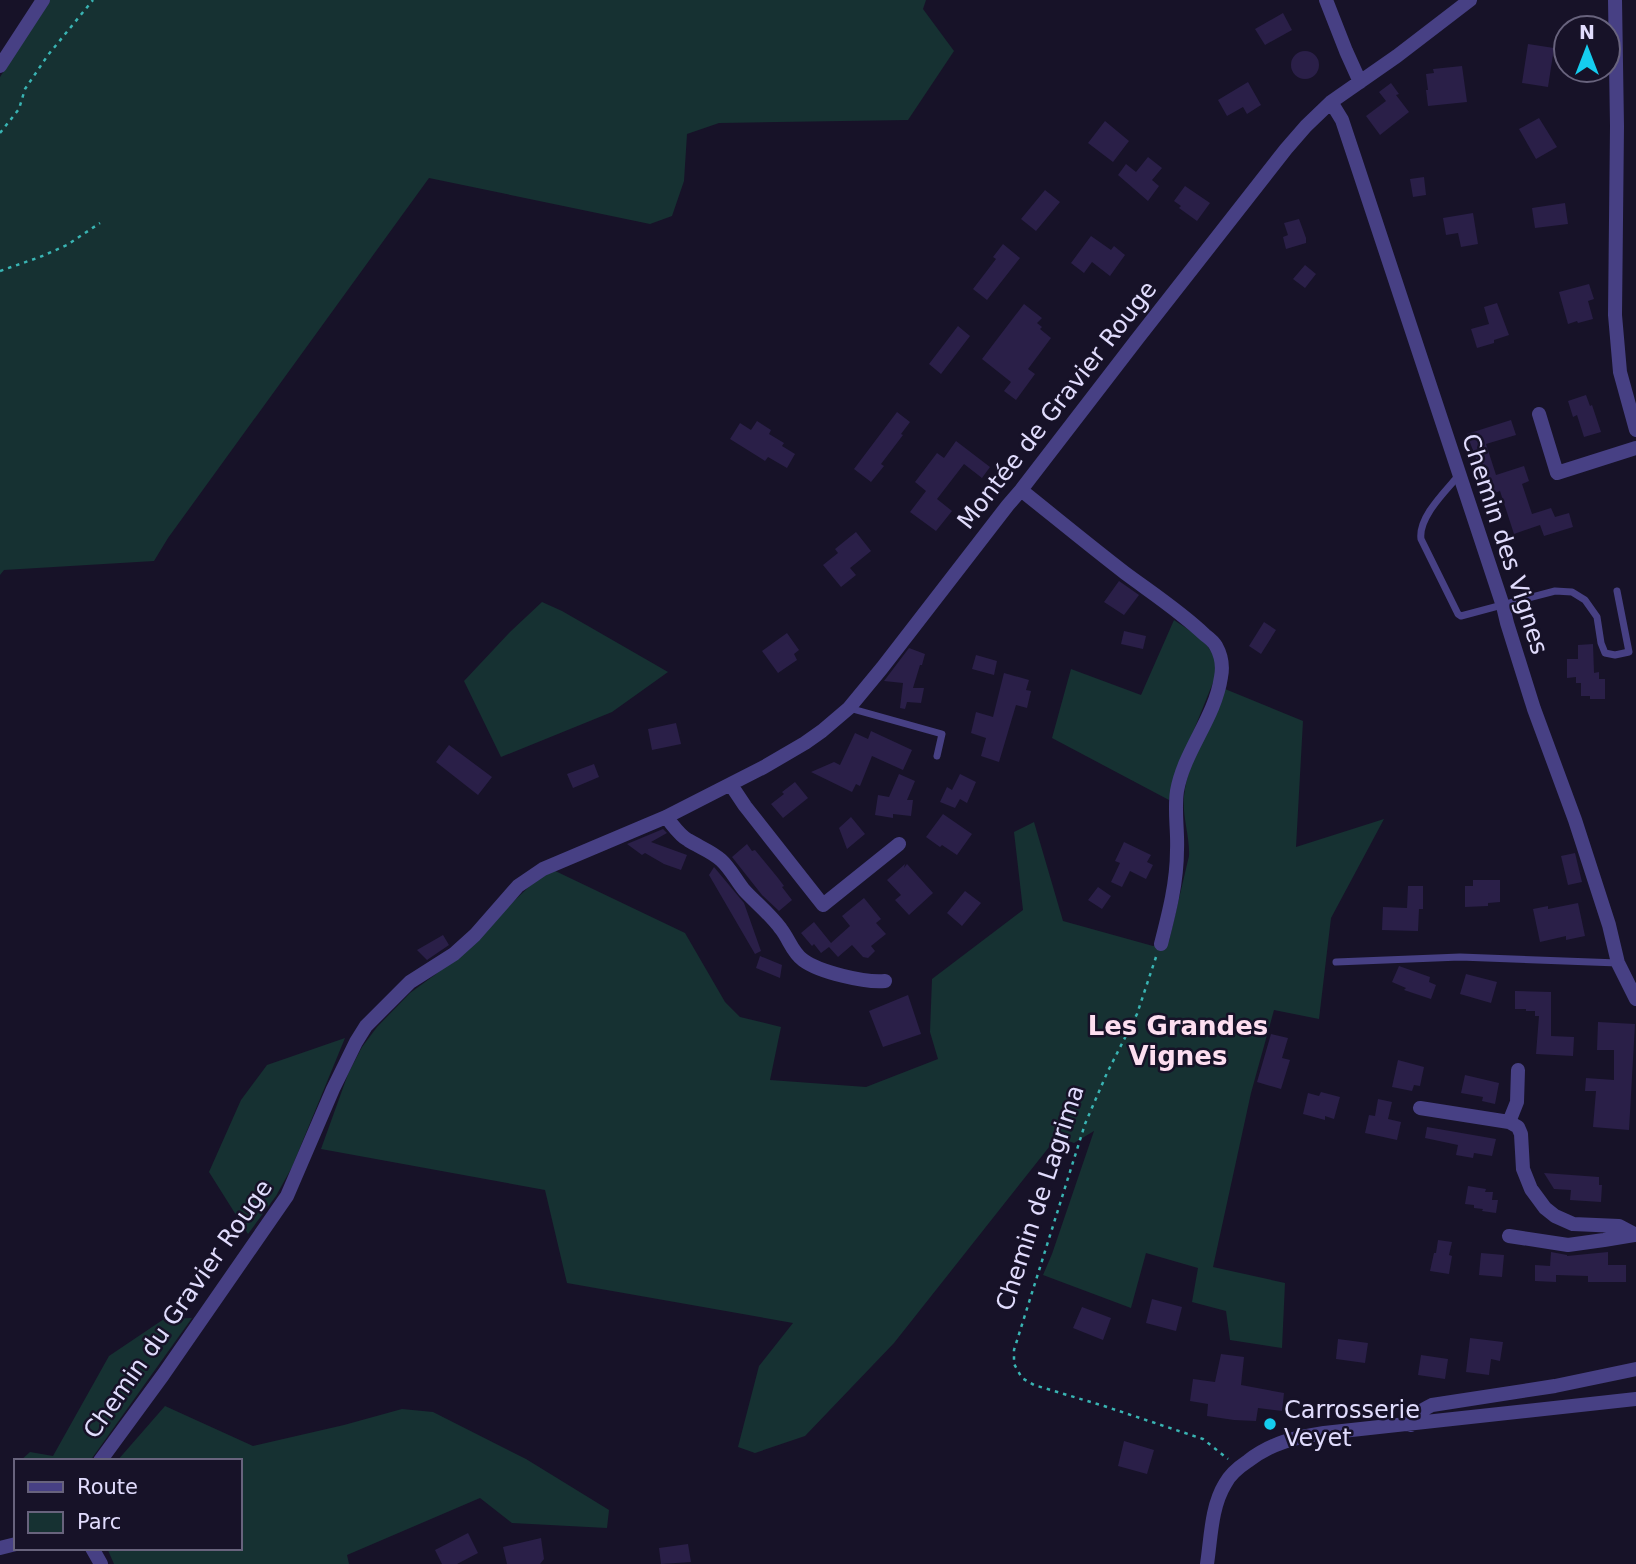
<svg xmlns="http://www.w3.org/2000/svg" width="1636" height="1564" font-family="'DejaVu Sans',sans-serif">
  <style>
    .green { fill: #163132 }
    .building { fill: #2a1f48 }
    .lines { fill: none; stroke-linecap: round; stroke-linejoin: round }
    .path { stroke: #39b4b3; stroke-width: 2.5; stroke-dasharray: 3.5 5; stroke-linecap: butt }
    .lane { stroke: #474084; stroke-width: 7 }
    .street { stroke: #474084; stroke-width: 14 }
    .poi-dot { fill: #15cdef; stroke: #171228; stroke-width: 2.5 }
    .labels { text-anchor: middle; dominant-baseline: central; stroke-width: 5; stroke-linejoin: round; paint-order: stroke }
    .street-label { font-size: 24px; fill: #e1dcfd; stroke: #171228 }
    .poi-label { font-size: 24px; fill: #e1dcfd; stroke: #171228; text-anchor: start }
    .neighbourhood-label { font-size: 26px; font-weight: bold; fill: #fddef0; stroke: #171228 }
  </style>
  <rect width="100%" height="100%" fill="#171228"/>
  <path class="green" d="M50 0H926L923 9 954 51 908 120 719 123 687 134 684 181 672 216 650 224 429 178 168 538 154 561 4 570 0 575V77Z
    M542 602 562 611 668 672 612 712 501 757 464 681 510 632Z
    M1174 620C1196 635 1212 642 1218 670L1175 777 1169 800 1052 738 1071 669 1141 695Z
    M1225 689 1303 721 1296 847 1384 819 1331 918 1319 1019 1274 1010 1251 1093 1213 1267 1285 1283 1282 1348 1230 1340 1226 1311 1192 1302 1198 1268 1146 1253 1131 1308 1043 1275 1052 1254 1094 1131 1074 1143 1057 1137 894 1343 805 1436 755 1453 738 1447 759 1366 793 1323 567 1283 545 1190 321 1149 348 1074 362 1047 377 1027 410 993 436 974 549 868 685 933 725 1002 740 1017 781 1027 770 1080 866 1087 938 1059 930 1032 932 979 1023 910 1014 832 1034 822 1063 921 1153 946 1169 941 1189 856C1190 836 1182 817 1184 796 1187 763 1211 720 1225 689Z
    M345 1038 292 1167 276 1196 248 1234 209 1172 241 1100 267 1065Z
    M192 1318 90 1461H20L30 1452 53 1456 109 1356 164 1319Z
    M165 1406 253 1446 344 1425 402 1409 433 1412 526 1459 609 1510 607 1528 512 1523 480 1498 347 1555 349 1564H114L107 1548H240V1461H117Z"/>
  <path class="building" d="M1283 13 1292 30 1265 45 1255 29Z
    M1528 44 1554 48 1548 87 1522 83Z
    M1291 65a14 14 0 1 1 28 0a14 14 0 1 1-28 0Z
    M1462 66 1467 102 1428 106 1426 90H1428L1426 74 1434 73 1433 69Z
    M1248 82 1261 105 1247 114 1243 107 1227 116 1218 100Z
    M1391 83 1399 94 1396 95 1409 112 1380 135 1366 116 1386 101 1379 92Z
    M1539 118 1557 147 1536 159 1519 129Z
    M1105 121 1129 141 1113 162 1088 143Z
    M1148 157 1162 168 1152 180 1159 186 1148 201 1118 175 1126 164 1136 172Z
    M1424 177 1426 195 1413 197 1410 179Z
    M1185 186 1210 203 1197 221 1179 208 1181 206 1174 201Z
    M1045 190 1060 202 1036 231 1021 219Z
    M1565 203 1568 224 1535 228 1532 208Z
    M1473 213 1478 244 1461 247 1458 233 1446 235 1443 218Z
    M1299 219 1306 238V243L1286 249 1283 237 1288 235 1284 223Z
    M1091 236 1111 250 1114 246 1125 255 1110 276 1092 262 1084 273 1071 263Z
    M1003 244 1020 258 987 300 973 289 996 259 993 257Z
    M1305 265 1316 274 1305 288 1293 279Z
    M1589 284 1594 299 1588 301 1593 319 1578 323 1577 321 1568 324 1559 292Z
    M1497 303 1509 335 1494 340V343L1477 348 1471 329 1489 324 1484 307Z
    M1024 304 1042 318 1037 323 1042 327 1040 329 1051 338 1028 369 1035 374 1016 400 1004 391 1011 382 982 359Z
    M958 326 970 336 941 374 929 364Z
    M1586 395 1590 406 1592 405 1601 432 1584 437 1577 415 1573 417 1568 401Z
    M897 412 910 422 901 434 903 435 881 464 884 466 871 482 854 469Z
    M1511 420 1516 435 1486 444 1496 475 1524 466 1529 481 1522 484 1532 514 1551 508 1555 517 1569 513 1573 527 1544 536 1540 525 1514 534 1500 491 1489 495 1467 434Z
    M757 421 771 430 769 434 784 443 782 446 795 454 787 468 768 457 765 461 730 439 740 423 751 430Z
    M956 441 990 467 982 478 964 464 937 499 952 511 936 531 910 512 926 491 915 482 937 453 944 458Z
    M856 532 871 551 850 568 856 575 841 587 823 565 838 553 835 549Z
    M1119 581 1139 595 1124 615 1104 602Z
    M1264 622 1276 630 1261 654 1249 646Z
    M1124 631 1146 636 1143 649 1121 644Z
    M787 633 799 650 794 654 797 660 778 673 762 651Z
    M1593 644 1594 673 1599 672V679H1605V699H1590V696H1581V683H1576V677L1567 678V659H1578V645Z
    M909 648 925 654 922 665H920L913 688H924L921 703 907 702 905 709 900 708 903 683 884 681Z
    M976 655 997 661 994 675 972 669Z
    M1004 673 1029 680 1026 690 1031 691 1027 708 1016 705 999 762 981 756 986 738 971 733 976 712 993 717Z
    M676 723 681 744 652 750 648 729Z
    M871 731 912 750 903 770 872 756 860 786 856 784 852 792 811 772 834 762 840 765 855 733 868 739Z
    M449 745 492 777 478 795 436 762Z
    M594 764 599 777 573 788 567 774Z
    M899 774 915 781 907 800H913L911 816 893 814V818L875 815 878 795 889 797Z
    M960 774 976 782 967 803 960 799 955 808 940 802 947 787 952 790Z
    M795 782 808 798 783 818 771 804 784 794 782 792Z
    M943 814 972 834 957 855 942 845 940 847 926 837Z
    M851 817 865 834 847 849 839 828Z
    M663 829 667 833 651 842 687 855 681 870 664 864 645 853 642 855 627 844Z
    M1124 842 1151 855 1147 862 1153 865 1146 879 1130 871 1122 887 1111 882 1120 863 1115 861Z
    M747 844 752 851 755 850 778 878 784 886 782 887 792 900 779 911 762 895 732 857Z
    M1575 853 1582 882 1568 885 1561 856Z
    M905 864 904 868 907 864 933 893 909 915 895 900 901 895 887 880Z
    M714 867 744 903 761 951 755 954 709 875Z
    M1473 880H1500V902L1488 903V906L1465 907V886H1473Z
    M1408 886H1423V909H1419L1418 931 1382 930 1383 907 1407 908Z
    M1098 887 1111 896 1102 909 1088 900Z
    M965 891 981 903 962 926 947 913Z
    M864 898 881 919 876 923 886 934 871 946 875 951 868 958 863 957 852 945 838 957 829 947 821 953 814 944 812 946 801 933 814 922 831 943 850 926 842 916Z
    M1578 903 1585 936 1566 940V936L1540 942 1533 909 1548 906V909Z
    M443 935 449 945 427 960 417 950Z
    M760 956 782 965 780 978 756 968Z
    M1399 966 1430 977 1429 982 1436 985 1431 999 1404 990 1406 988 1392 982Z
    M1466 974 1497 982 1491 1003 1460 994Z
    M1515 991 1551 992V1036L1574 1037 1573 1056 1536 1054 1539 1016H1535V1011H1526V1009H1515Z
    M908 995 921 1034 883 1047 869 1011Z
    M1598 1022 1635 1024 1629 1130 1593 1127 1596 1091H1585L1586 1078 1614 1080V1050H1597Z
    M1271 1034 1288 1038 1282 1058 1290 1060 1281 1089 1257 1082Z
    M1398 1060 1424 1067 1420 1086 1414 1085 1412 1091 1392 1087Z
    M1465 1075 1499 1083 1495 1104 1482 1101 1483 1097 1461 1093Z
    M1321 1092 1340 1097 1334 1119 1325 1116V1120L1303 1114 1308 1093 1319 1096Z
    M1378 1099 1392 1102 1388 1119 1401 1122 1397 1140 1365 1133 1369 1115 1375 1116Z
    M1427 1127 1496 1139 1492 1156 1474 1153 1473 1158 1456 1155 1458 1145 1425 1138Z
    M1544 1173 1599 1177V1185H1602L1601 1202 1570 1200 1571 1190 1554 1189Z
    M1468 1186 1486 1189 1485 1192H1493L1492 1200H1498L1496 1213 1482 1211 1483 1209 1474 1208V1205L1465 1204Z
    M1438 1240 1452 1242 1449 1255 1452 1256 1449 1274 1430 1271 1434 1253H1436Z
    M1551 1252 1567 1255V1256L1608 1252V1265H1626V1282H1588V1276L1556 1275V1282L1535 1281V1265L1550 1266Z
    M1481 1253 1504 1255 1502 1277 1479 1275Z
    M1152 1299 1182 1307 1176 1331 1146 1323Z
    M1082 1307 1111 1318 1103 1340 1073 1328Z
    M1470 1338 1503 1342 1500 1361 1491 1359 1489 1375 1466 1372Z
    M1338 1339 1368 1343 1365 1363 1336 1359Z
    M1221 1354 1244 1357 1241 1385 1284 1393 1282 1411 1258 1408 1256 1421 1234 1420 1207 1416 1208 1404 1190 1401 1193 1379 1215 1382Z
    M1421 1355 1448 1359 1445 1379 1418 1375Z
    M1124 1441 1154 1450 1147 1474 1118 1466Z
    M468 1533 478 1553 457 1564H442L435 1550Z
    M541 1538 544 1559 540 1564H507L503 1547Z
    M688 1544 691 1562 661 1564 659 1548Z"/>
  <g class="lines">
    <path class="path" d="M0 133 19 109 25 89 48 55 93 0
      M0 271 40 257 67 245 100 223
      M1156 957 1137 1014 1107 1073 1085 1124 1014 1350V1364L1022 1378 1034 1385 1104 1406 1203 1439 1228 1459"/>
    <path class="lane" d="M1459 475C1446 491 1418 517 1421 539L1458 614 1461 616 1555 591 1572 592 1585 600 1597 617 1601 643 1605 653 1615 655 1629 652 1617 591
      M849 708 942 734 937 756
      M1336 962 1460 957 1618 963"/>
    <path class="street" d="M1326 0 1346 51 1360 82
      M1615 0 1617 126 1615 315 1620 372 1636 430
      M0 66 43 0
      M1331 102 1342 120 1357 165 1503 606 1507 623 1534 709 1575 820 1609 925 1618 963 1636 999
      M1539 414 1557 473 1636 448
      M1021 490C1056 518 1090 546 1125 573 1152 593 1181 612 1205 635 1209 638 1214 642 1216 646 1221 655 1223 667 1221 677 1215 718 1184 751 1177 791 1174 811 1178 830 1177 850 1177 882 1169 913 1161 944
      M731 785 745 806 823 905 899 844
      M666 817C673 825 679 835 688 840 699 847 711 851 721 860 730 868 736 880 744 890 756 903 770 914 781 929 789 939 792 952 803 960 819 972 865 983 885 981
      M1420 1108 1509 1122 1518 1127 1521 1134 1523 1169 1531 1189 1545 1208 1555 1216 1573 1224 1619 1226 1636 1235
      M1509 1122 1517 1102 1518 1070
      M1509 1236 1568 1245 1604 1240 1634 1235
      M1411 1425C1414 1414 1422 1410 1432 1405L1555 1386 1636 1369
      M100 1461 163 1375 287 1196 333 1089 356 1042 366 1026 410 982 454 954 475 935 518 886 543 869 666 817 764 767 805 743 822 731 849 708 882 668 1008 505 1021 490 1138 338 1286 149 1306 126 1331 102 1397 56 1470 0
      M0 1548 16 1544
      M92 1548 101 1564
      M1207 1564C1211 1538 1211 1507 1225 1484 1230 1474 1239 1467 1248 1461 1271 1443 1296 1437 1324 1433L1636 1399"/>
  </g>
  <circle class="poi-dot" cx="1270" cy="1424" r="7"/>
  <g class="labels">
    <g class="street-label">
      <text transform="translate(1057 405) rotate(-52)">Montée de Gravier Rouge</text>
      <text transform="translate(1505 544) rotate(72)">Chemin des Vignes</text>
      <text transform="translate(1040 1198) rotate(-72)">Chemin de Lagrima</text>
      <text transform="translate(178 1309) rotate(-55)">Chemin du Gravier Rouge</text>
    </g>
    <g class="poi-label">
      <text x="1284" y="1410">Carrosserie<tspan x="1284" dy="28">Veyet</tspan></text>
    </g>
    <g class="neighbourhood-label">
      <text x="1178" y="1026">Les Grandes<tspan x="1178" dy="30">Vignes</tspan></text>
    </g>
  </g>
  <rect x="14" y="1459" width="228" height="91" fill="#171228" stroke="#68637d" stroke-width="2"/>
  <rect x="28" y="1482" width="35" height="10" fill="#474084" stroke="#68637d" stroke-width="2"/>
  <text x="77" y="1494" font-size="21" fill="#e1dcfd">Route</text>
  <rect x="28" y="1512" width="35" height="21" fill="#163132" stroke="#68637d" stroke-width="2"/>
  <text x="77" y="1529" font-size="21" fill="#e1dcfd">Parc</text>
  <g transform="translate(1587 49)"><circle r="33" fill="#171228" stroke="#68637d" stroke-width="2"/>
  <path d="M0-5L12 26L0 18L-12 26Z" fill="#15cdef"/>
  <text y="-10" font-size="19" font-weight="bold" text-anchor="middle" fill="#e1dcfd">N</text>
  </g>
</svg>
